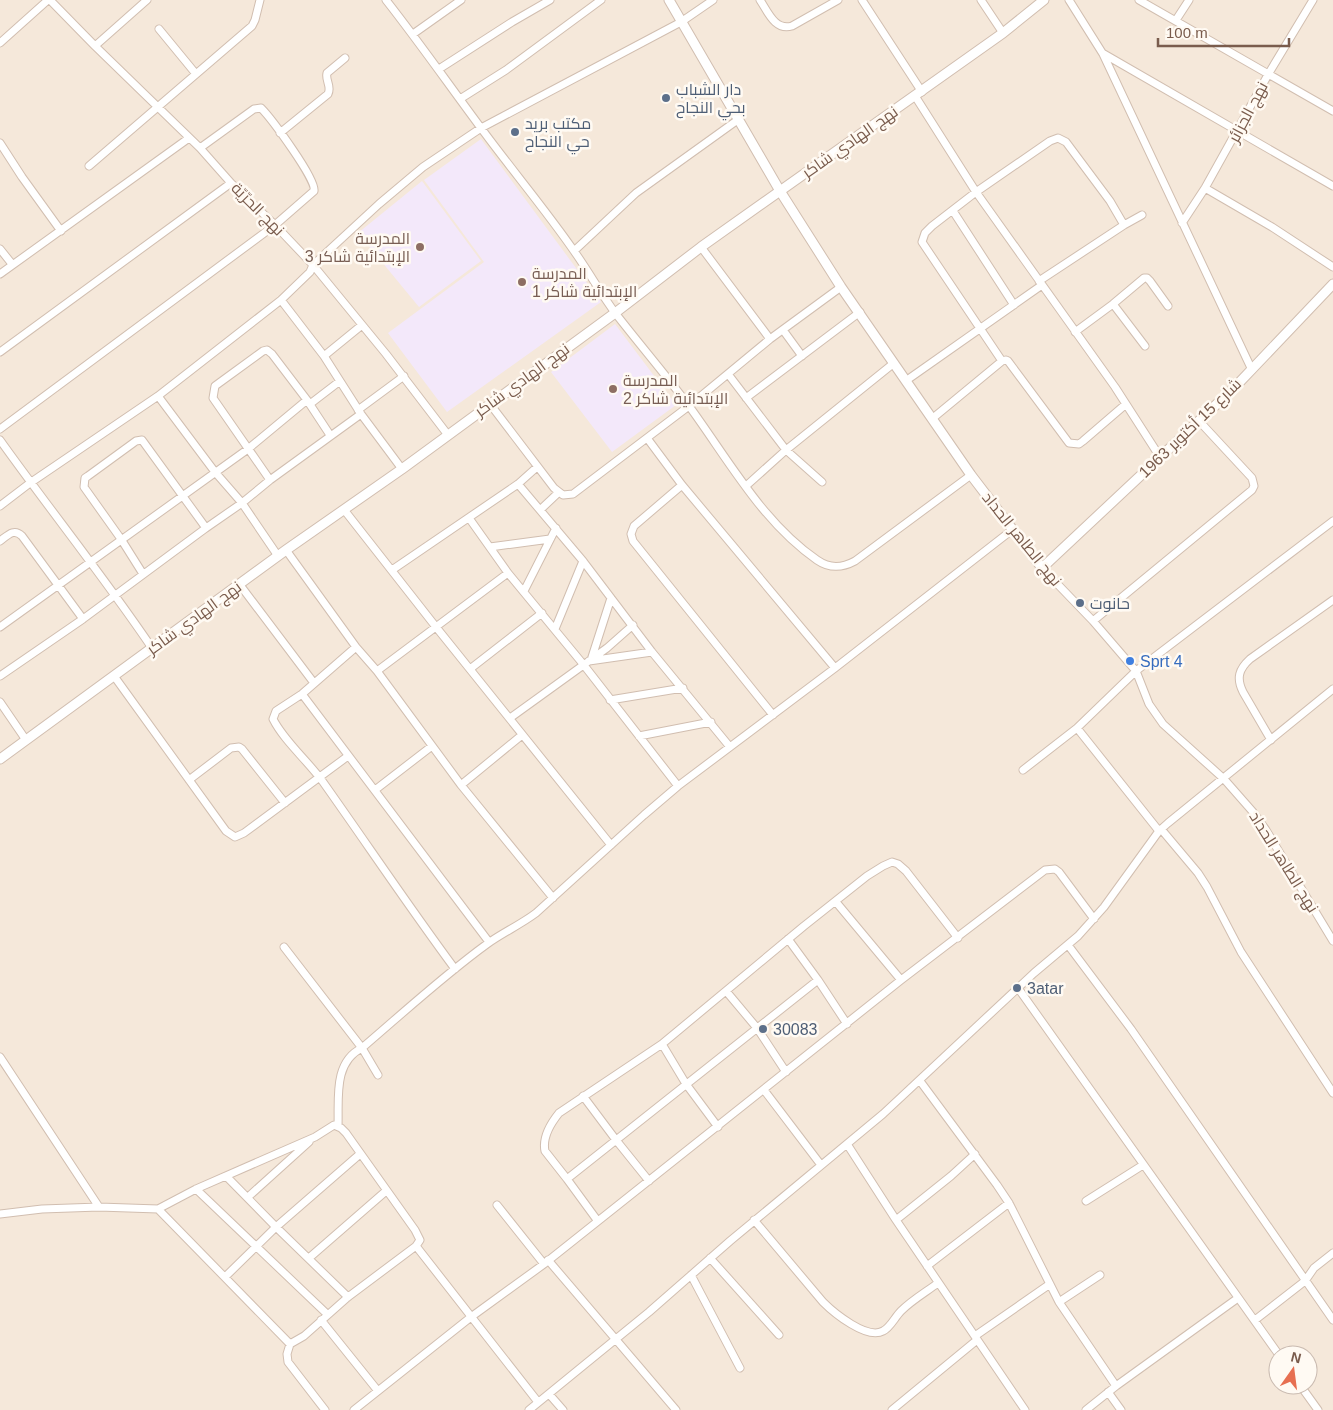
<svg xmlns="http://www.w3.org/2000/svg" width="1333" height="1410" font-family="Helvetica,Cairo,sans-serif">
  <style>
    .residential { fill: #f5e8da; fill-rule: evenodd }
    .education { fill: #f3e8fa }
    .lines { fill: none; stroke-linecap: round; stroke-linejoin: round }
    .minor-casing { stroke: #d1beb0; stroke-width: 9 }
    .tertiary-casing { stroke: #d1beb0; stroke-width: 11 }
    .minor { stroke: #fff; stroke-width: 7 }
    .tertiary { stroke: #fff; stroke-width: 9 }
    .service-dot { fill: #5c6f8a; stroke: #fffaf3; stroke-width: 2 }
    .education-dot { fill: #8d6e63; stroke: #fffaf3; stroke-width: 2 }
    .shop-dot { fill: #3f7fe0; stroke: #fffaf3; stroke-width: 2 }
    .labels { text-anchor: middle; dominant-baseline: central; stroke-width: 5; stroke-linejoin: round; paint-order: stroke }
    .service-label { font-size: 16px; fill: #4e5e75; stroke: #fffaf3; text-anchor: start }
    .street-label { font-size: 16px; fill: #7a5c4d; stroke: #fffaf3 }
    .education-label { font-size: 16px; fill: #785e54; stroke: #fffaf3; text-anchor: start }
    .shop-label { font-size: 16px; fill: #366cbe; stroke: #fffaf3; text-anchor: start }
  </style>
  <rect width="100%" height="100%" fill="#fdf6ec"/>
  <path class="residential" d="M0 0H1333V1410H0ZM1278 1355H1308V1385H1278Z"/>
  <path class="education" d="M481 139 601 302 447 412 388 333 484 262 424 180Z
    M422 181 481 261 419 307 358 233Z
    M615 324 676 405 612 452 551 372Z"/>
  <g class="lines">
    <defs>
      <path id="minor" d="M50 0 95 46 200 148 231 183 275 225 313 265 386 354 448 435
        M386 0C419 42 449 85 481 128 511 169 545 209 574 251 589 272 601 294 616 314 640 345 666 375 689 406 728 459 762 522 817 560 830 569 842 568 855 561L971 475
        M760 0C768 12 775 31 792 26L838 0
        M862 0 922 92
        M981 0 1003 33
        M1069 0 1103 54 1252 370
        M1139 0 1333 111
        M1176 20 1189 0
        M159 29 196 74
        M413 34 461 0
        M0 43 48 0
        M95 46 147 0
        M1104 54 1333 186
        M439 69 512 22 550 0
        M915 96 976 192 1115 387 1160 457
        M460 99 506 70 601 0
        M280 133 328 94C332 86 325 81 327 73L345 58
        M0 143 22 177 61 231
        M89 166 252 26 255 20 260 0
        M1205 188 1272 227 1333 267
        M953 211 1014 305
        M1182 223 1205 188 1269 73 1313 0
        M1124 225 1110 201 1066 142 1058 138 1050 141 976 192 932 226 925 233 922 242 1002 361 1006 360 1008 361 1069 443 1079 444 1083 441 1126 404
        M701 247 770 339
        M0 249 12 264
        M574 251 636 193 739 119
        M0 274 189 138
        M1039 281 1124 225 1142 215
        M281 300 324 356 361 414 402 469
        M1113 304 1145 346
        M783 330 802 356
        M1075 332 1113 304 1144 278H1147L1150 281 1168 306
        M0 352 231 183
        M324 356 362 325
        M728 374 786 450 822 482
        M907 380 1042 285
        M158 396 215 472 242 503 278 556
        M746 398 860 312
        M310 404 340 381
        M490 404 554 488 563 495 573 494 689 406 770 339 841 287
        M358 410 404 376
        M933 418 1002 361
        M0 429 275 225 314 191C317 180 271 118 261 108L254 109 200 148
        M647 438 682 485 835 668
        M0 440C50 510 104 577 152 648
        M270 480 213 398 215 386 263 351 267 350 272 354 307 400 330 435
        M518 484 583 561 652 652 730 747
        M682 485 634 526 631 534 633 541 773 715
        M746 486 786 450 894 363
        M0 506 30 483 158 396 281 300 310 272 313 265 379 204 423 167 481 128 681 22 713 0
        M540 510 558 493
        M345 511 436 627 611 845
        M469 518 508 573 583 664 678 786
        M0 541C8 535 14 528 22 536L83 619
        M490 547 550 539
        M286 550 356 647 377 671 461 785 553 898
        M1042 568 1093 621 1136 671 1149 704 1163 724 1224 779 1253 812 1266 830 1333 941
        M392 570 518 484 537 467
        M143 574 121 539 84 487 85 478 88 476 136 441 142 440 206 528
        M240 585 314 683
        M524 591 556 528
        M1093 621 1252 490 1254 486 1252 478 1200 422
        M0 627 248 449 307 400
        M555 629 583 561
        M356 647 302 694 276 711 273 719C284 741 308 761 323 782 367 844 409 907 455 969
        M592 657 611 598
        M589 661 652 652
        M470 669 542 613
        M377 671 508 573
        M0 676 83 619 206 528 242 503 270 480 361 414
        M114 676 226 831 235 837 244 833 348 756
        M302 694 489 942
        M610 700 683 688
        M0 702 26 740
        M510 718 607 648 633 625
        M1077 728 1159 831
        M639 736 711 722
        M1271 740 1243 692C1236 678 1239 669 1250 659L1333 600
        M1023 770 1077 728 1136 671 1333 521
        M189 780 231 748 239 747 242 749 285 803
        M461 785 522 735
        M375 790 432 746
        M1161 829 1198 873 1207 887 1241 952 1333 1093
        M836 902 901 980
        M788 939 818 980 847 1024
        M1068 945 1131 1029 1333 1320
        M284 947 362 1048 378 1075
        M1018 988 1279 1355
        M726 991 757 1028 786 1072
        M662 1044 686 1084 718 1127
        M0 1057 99 1207
        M920 1081 997 1185 1009 1203 1059 1302 1116 1386
        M764 1090 821 1165
        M583 1096 616 1140 649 1181
        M338 1126C339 1099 333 1062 362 1048 403 1013 443 976 487 944 502 933 520 925 536 913L644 815 678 786 835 668 1012 530
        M847 1144 896 1220 1025 1410
        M226 1176 276 1227 348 1297
        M567 1179 818 980
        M196 1189 327 1314
        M248 1197 309 1142
        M1086 1201 1143 1165
        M497 1205 544 1264
        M0 1214 42 1209 99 1207 158 1209 196 1189 315 1137 334 1125 341 1128 346 1133 415 1230 420 1240 416 1246 348 1297 304 1336 290 1344 158 1209
        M597 1220 567 1179 545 1151C542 1137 551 1123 559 1113L662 1044 804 926 867 876 883 866 892 862 898 864 906 871 958 938
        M754 1220 823 1302C834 1313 867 1340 883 1331 890 1328 895 1317 901 1311 912 1300 926 1292 938 1283
        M896 1220 951 1176 975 1154
        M416 1246 538 1402
        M309 1258 386 1191
        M710 1258 779 1335
        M548 1260 676 1410
        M927 1266 1009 1203
        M691 1275 740 1368
        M225 1277 276 1227 360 1154
        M1059 1302 1100 1275
        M321 1320 378 1391
        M1255 1320 1305 1281 1314 1268 1333 1253
        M975 1336 1050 1284
        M290 1344 287 1354 288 1362 325 1410
        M1300 1385 1318 1410
        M1108 1392 1121 1410
        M549 1394 563 1410
        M354 1410 471 1317 544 1264 901 980 1045 870 1055 869 1059 872 1094 919
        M529 1410 649 1312 730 1241 883 1114 1034 973 1078 936 1104 907 1159 831 1168 823 1333 689
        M892 1410 977 1340
        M1086 1410 1116 1386 1238 1298"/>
      <path id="tertiary" d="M669 0 780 191 841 287 971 475 1042 568 1235 387 1333 284
        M0 759 286 550 402 469 615 313 701 247 1003 33 1044 0"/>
    </defs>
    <use href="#minor" class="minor-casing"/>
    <use href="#tertiary" class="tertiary-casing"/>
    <use href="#minor" class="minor"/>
    <use href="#tertiary" class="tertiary"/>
  </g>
  <g class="service-dot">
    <circle cx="666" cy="98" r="5"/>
    <circle cx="515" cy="132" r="5"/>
    <circle cx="1080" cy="603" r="5"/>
    <circle cx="1017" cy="988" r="5"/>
    <circle cx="763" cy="1029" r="5"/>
  </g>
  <g class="education-dot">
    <circle cx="420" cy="247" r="5"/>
    <circle cx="522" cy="282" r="5"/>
    <circle cx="613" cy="389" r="5"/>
  </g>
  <circle class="shop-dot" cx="1130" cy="661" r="5"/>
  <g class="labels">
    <g class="service-label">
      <text x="676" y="89">دار الشباب<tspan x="676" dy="18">بحي النجاح</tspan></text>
      <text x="525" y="123">مكتب بريد<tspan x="525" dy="18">حي النجاح</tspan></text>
      <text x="1090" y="603">حانوت</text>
      <text x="1027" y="988">3atar</text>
      <text x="773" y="1029">30083</text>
    </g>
    <g class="street-label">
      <text transform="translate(1248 112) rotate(-62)">نهج الجزائر</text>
      <text transform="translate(850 142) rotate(-35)">نهج الهادي شاكر</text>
      <text transform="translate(258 209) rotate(45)">نهج الحرّيّة</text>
      <text transform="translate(522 380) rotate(-36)">نهج الهادي شاكر</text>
      <text transform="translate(1190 428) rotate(-44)">شارع 15 أكتوبر 1963</text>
      <text transform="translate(1022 539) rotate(51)">نهج الطاهر الحداد</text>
      <text transform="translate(194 618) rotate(-36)">نهج الهادي شاكر</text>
      <text transform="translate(1284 862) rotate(58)">نهج الطاهر الحداد</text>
    </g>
    <g class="education-label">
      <text x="410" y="238" text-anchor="end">المدرسة<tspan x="410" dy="18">الإبتدائية شاكر 3</tspan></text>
      <text x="532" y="273">المدرسة<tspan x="532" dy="18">الإبتدائية شاكر 1</tspan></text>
      <text x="623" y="380">المدرسة<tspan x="623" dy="18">الإبتدائية شاكر 2</tspan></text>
    </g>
    <g class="shop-label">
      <text x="1140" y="661">Sprt 4</text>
    </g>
  </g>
  <g transform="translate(1293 1370) rotate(14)"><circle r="24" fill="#fffaf3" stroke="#cabbb1"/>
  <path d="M0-4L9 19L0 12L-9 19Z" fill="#e76f51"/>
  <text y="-8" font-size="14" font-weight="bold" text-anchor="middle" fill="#7a5c4d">N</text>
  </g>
  <path d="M1158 38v8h131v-8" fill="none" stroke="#7a5c4d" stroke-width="2.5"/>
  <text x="1166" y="38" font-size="15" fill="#7a5c4d" stroke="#fffaf3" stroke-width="4" paint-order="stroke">100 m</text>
</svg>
